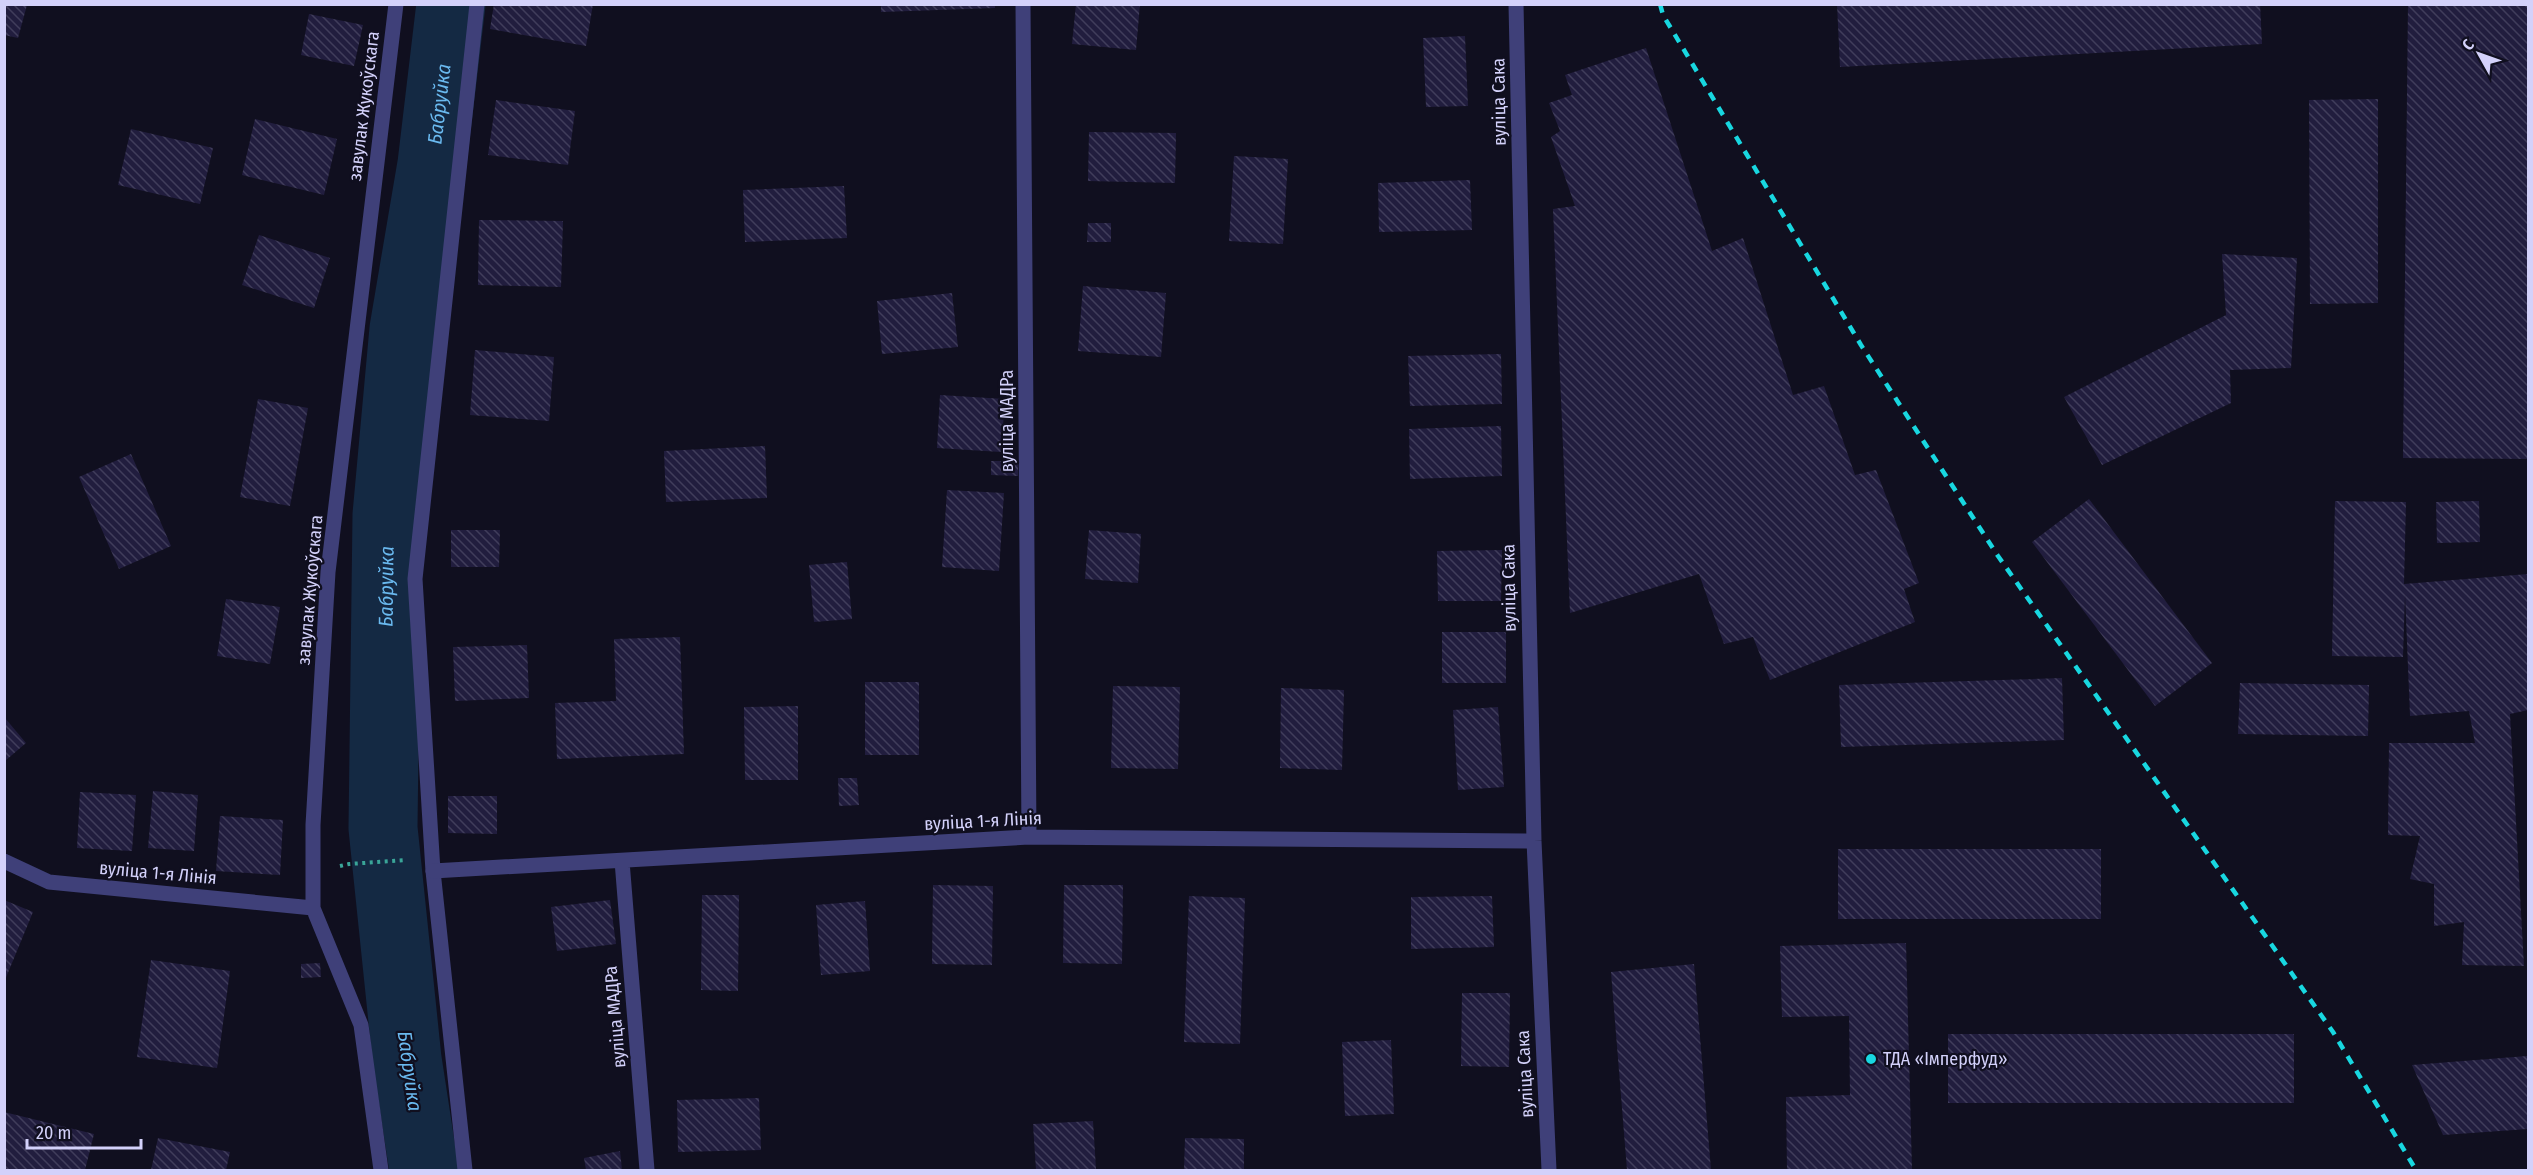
<svg xmlns="http://www.w3.org/2000/svg" width="2533" height="1175" font-family="'Fira Sans Condensed',sans-serif">
  <style>
    .lines { fill: none; stroke-linecap: round; stroke-linejoin: round }
    .river { stroke: #142943; stroke-width: 69 }
    .building { fill: url(#building-back-hatch) }
    .path { stroke: #3aa598; stroke-width: 4; stroke-dasharray: 3 4.5; stroke-linecap: butt }
    .lane { stroke: #3f4079; stroke-width: 15 }
    .street { stroke: #3f4079; stroke-width: 15 }
    .rail { stroke: #18d7e0; stroke-width: 4.5; stroke-dasharray: 9 8; stroke-linecap: butt }
    .poi-dot { fill: #18d7e0; stroke: #100f1f; stroke-width: 2 }
    .labels { text-anchor: middle; dominant-baseline: central; stroke-width: 4.5; stroke-linejoin: round; paint-order: stroke }
    .street-label { font-size: 18px; fill: #d3d1fa; stroke: #100f1f }
    .poi-label { font-size: 18px; fill: #d3d1fa; stroke: #100f1f; text-anchor: start }
    .water-label { font-size: 20px; font-style: italic; fill: #6ab9ef; stroke: #100f1f }
  </style>
  <defs>
    <pattern id="building-back-hatch" width="6" height="6" patternUnits="userSpaceOnUse" patternTransform="scale(1.5)"><rect width="6" height="6" fill="#211d3e"/><path d="M-1 5l2 2M0 0l6 6M5-1l2 2" fill="none" stroke="#403d5b"/></pattern>
  </defs>
  <rect width="100%" height="100%" fill="#100f1f"/>
  <g class="lines">
    <path class="river" id="s1" d="M424 1170 407 1059 383 828 387 515 404 329 432 164 451 4"/>
  </g>
  <path class="building" d="M494 4H593L586 46 490 29Z
    M881 4H995V8L881 12Z
    M1076 4H1140L1136 50 1072 44Z
    M1837 4H2260L2262 44 1840 67Z
    M2408 4H2528V459L2403 458Z
    M4 5H27L18 38 4 35Z
    M309 14 363 25 354 66 301 55Z
    M1465 36 1468 106 1426 107 1423 38Z
    M1646 48 1712 251 1743 238 1793 395 1824 386 1855 475 1876 470 1919 583 1904 589 1915 622 1770 680 1753 637 1724 644 1699 574 1570 613 1553 209 1575 206 1551 137 1560 131 1549 103 1572 95 1565 75Z
    M2378 99V303L2310 304 2309 100Z
    M496 100 575 111 568 165 488 155Z
    M255 119 337 139 324 195 242 175Z
    M131 129 213 148 200 204 118 185Z
    M1089 132 1176 133 1175 183 1088 181Z
    M1234 156 1288 159 1283 244 1229 241Z
    M1470 180 1472 230 1379 232 1378 183Z
    M844 186 847 238 745 242 743 190Z
    M479 220 563 221 561 287 478 285Z
    M1088 223H1111V242H1087Z
    M259 235 330 258 314 308 242 285Z
    M2222 254 2297 258 2291 368 2230 370 2231 403 2102 465 2064 397 2226 315Z
    M1083 286 1166 293 1161 357 1078 351Z
    M952 293 958 347 882 354 877 301Z
    M475 350 554 357 549 421 470 415Z
    M1501 354 1502 404 1410 406 1408 356Z
    M940 395 1005 399 1001 452 937 448Z
    M258 399 308 408 290 506 240 497Z
    M1501 426 1502 476 1410 479 1409 429Z
    M765 446 767 498 666 502 664 451Z
    M131 454 171 546 119 569 79 477Z
    M991 461H1018V476L991 475Z
    M947 490 1004 493 999 571 942 567Z
    M2089 499 2212 663 2155 706 2032 542Z
    M2335 501 2406 502 2404 584 2528 574V710L2510 714 2524 966 2462 965 2464 922 2434 926V884L2410 879 2420 836 2388 835 2389 743H2475L2469 711 2410 716 2405 594 2403 657 2332 656Z
    M2479 501 2480 542 2437 543 2436 502Z
    M451 530H500L499 567H451Z
    M1089 530 1141 534 1138 583 1085 579Z
    M1502 550 1501 601H1438L1437 551Z
    M847 562 852 619 814 622 809 565Z
    M226 599 280 607 270 664 217 656Z
    M1442 632H1506V683H1442Z
    M680 637 684 754 557 759 555 703 616 701 614 639Z
    M527 645 529 698 455 701 453 647Z
    M2062 678 2064 740 1841 747 1839 685Z
    M865 682H919V755H865Z
    M2240 683 2369 685 2368 736 2238 734Z
    M1113 686 1180 687 1178 769 1111 768Z
    M1281 688 1344 690 1342 770 1280 768Z
    M798 706V780H745L744 707Z
    M1498 707 1504 787 1458 790 1453 710Z
    M5 718 26 743 5 761Z
    M838 778H857L859 805 839 806Z
    M153 791 198 795 194 851 148 848Z
    M80 792 136 795 132 851 77 848Z
    M448 796H497V834L448 833Z
    M220 816 283 820 280 875 216 871Z
    M1838 849H2101V919H1838Z
    M933 885 993 886 992 965 932 964Z
    M1064 885H1123L1122 964 1063 963Z
    M702 895H739L738 991 701 990Z
    M1189 896 1245 898 1240 1044 1184 1042Z
    M1492 896 1494 947 1411 949V897Z
    M4 900 33 912 5 980H4Z
    M610 900 616 944 557 951 551 907Z
    M865 901 870 971 821 975 816 905Z
    M1906 943 1912 1170H1787L1786 1097 1850 1095 1849 1016 1782 1017 1780 946Z
    M151 960 230 971 217 1068 137 1057Z
    M320 963 321 977 301 978V964Z
    M1694 964 1711 1170H1627L1611 972Z
    M1462 993H1510L1509 1067 1461 1066Z
    M1948 1034H2294V1103H1948Z
    M1391 1040 1394 1114 1345 1116 1342 1042Z
    M2527 1056 2528 1129 2443 1135 2412 1065Z
    M759 1098 761 1150 678 1152 677 1100Z
    M4 1112 94 1134 85 1170H4Z
    M1093 1121 1096 1169 1036 1170 1033 1124Z
    M158 1138 230 1152 226 1170H151Z
    M1185 1138 1244 1139V1170H1184Z
    M620 1151 622 1170H586L584 1158Z"/>
  <g class="lines">
    <path class="path" d="M340 866 349 864 407 860"/>
    <path class="lane" d="M465 1170 433 871 415 579 477 4"/>
    <path class="street" d="M1023 4 1029 837
      M1516 4 1534 841 1549 1170
      M4 861 49 882 313 908
      M622 861 647 1170
      M433 871 1029 837 1534 841
      M381 1170 361 1025 313 908V825L328 572 396 4"/>
    <path class="rail" d="M1660 4 1663 15 1861 345 1998 556 2333 1032 2416 1170"/>
  </g>
  <circle class="poi-dot" cx="1871" cy="1059" r="6"/>
  <g class="labels">
    <g class="street-label">
      <text transform="translate(1499 102) rotate(-91)">вуліца Сака</text>
      <text transform="translate(364 106) rotate(-83)">завулак Жукоўскага</text>
      <text transform="translate(1007 421) rotate(-90)">вуліца МАДРа</text>
      <text transform="translate(1509 588) rotate(-91)">вуліца Сака</text>
      <text transform="translate(310 590) rotate(-85)">завулак Жукоўскага</text>
      <text transform="translate(983 821) rotate(-3)">вуліца 1-я Лінія</text>
      <text transform="translate(158 873) rotate(5)">вуліца 1-я Лінія</text>
      <text transform="translate(615 1017) rotate(-95)">вуліца МАДРа</text>
      <text transform="translate(1525 1074) rotate(-93)">вуліца Сака</text>
    </g>
    <g class="poi-label">
      <text x="1883" y="1059">ТДА «Імперфуд»</text>
    </g>
    <g class="water-label">
      <text stroke="none"><textPath href="#s1" startOffset="1072">Бабруйка</textPath></text>
      <text stroke="none"><textPath href="#s1" startOffset="586">Бабруйка</textPath></text>
      <text transform="translate(410 1071) rotate(82)">Бабруйка</text>
    </g>
  </g>
  <rect width="2533" height="1175" fill="none" stroke="#d3d1fa" stroke-width="12"/>
  <g transform="translate(2479 54) rotate(310)" stroke="#100f1f" stroke-width="4.5" paint-order="stroke">
  <path d="M0-4.5L10 22L0 15L-10 22Z" fill="#d3d1fa"/>
  <text y="-9" font-size="16" font-weight="bold" text-anchor="middle" fill="#d3d1fa">С</text>
  </g>
  <path d="M27 1139v9h114v-9" fill="none" stroke="#d3d1fa" stroke-width="3"/>
  <text x="36" y="1139" font-size="18" fill="#d3d1fa" stroke="#100f1f" stroke-width="4.5" paint-order="stroke">20 m</text>
</svg>
